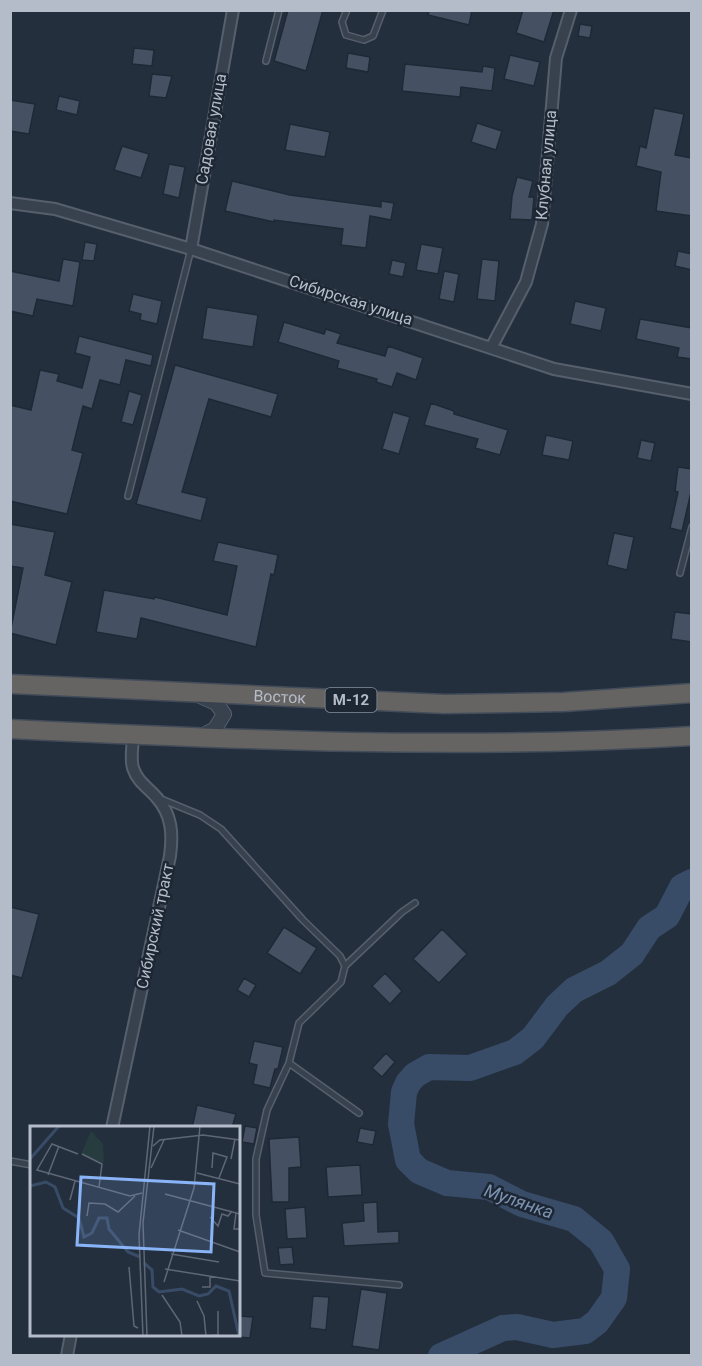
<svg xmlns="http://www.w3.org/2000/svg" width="702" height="1366" font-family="Roboto,sans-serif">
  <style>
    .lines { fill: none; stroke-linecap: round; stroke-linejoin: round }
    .river { stroke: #394c67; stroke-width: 26 }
    .building { fill: #455162; stroke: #1f2835; stroke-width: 1.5 }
    .service-casing { stroke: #565f6c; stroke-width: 8 }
    .minor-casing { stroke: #565f6c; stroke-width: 14 }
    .tertiary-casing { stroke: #565f6c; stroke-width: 16 }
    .trunk-casing { stroke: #434c59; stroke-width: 21 }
    .service { stroke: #38414e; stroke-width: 5 }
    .minor { stroke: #38414e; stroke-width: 10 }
    .tertiary { stroke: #38414e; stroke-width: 14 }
    .trunk { stroke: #656462; stroke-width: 18 }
    .labels { text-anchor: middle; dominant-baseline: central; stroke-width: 5; stroke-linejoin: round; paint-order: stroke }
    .shield { fill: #1d2633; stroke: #878f9c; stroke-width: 1.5 }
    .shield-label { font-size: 15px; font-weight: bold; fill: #b4bcc9 }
    .street-label { font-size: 16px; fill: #b4bcc9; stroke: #1d2633 }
    .water-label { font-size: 18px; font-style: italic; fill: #7c92b1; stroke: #1d2633 }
    .inset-river { fill: none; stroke: #394c67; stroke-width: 3 }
    .inset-road { fill: none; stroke: #5e6776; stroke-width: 1.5 }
    .view { fill: #8ab4f8; fill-opacity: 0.15; stroke: #8ab4f8; stroke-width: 3 }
    .inset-edge { fill: none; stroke: #b4bcc9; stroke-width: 3 }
  </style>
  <rect width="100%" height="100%" fill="#242f3e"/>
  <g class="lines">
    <path class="river" d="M441 1356 503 1328 517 1327 553 1335 585 1331 597 1322 614 1298 617 1269 601 1241 574 1219 522 1204 489 1187 447 1183 419 1171 408 1160 401 1124 404 1092 408 1083 415 1075 429 1067 470 1068 515 1052 533 1038 557 1006 574 990 608 973 632 954 649 928 667 916 682 887 692 882"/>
  </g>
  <path class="building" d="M288 10H323L306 71 274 61Z
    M429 10H472L469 25 428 15Z
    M523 10H554L544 42 516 33Z
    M580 24 592 26 590 38 578 36Z
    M134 48 154 50 152 66 132 64Z
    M348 53 370 57 368 72 346 68Z
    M510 55 540 62 534 86 504 79Z
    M405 64 482 72 483 66 495 68 492 91 461 87 460 97 402 91Z
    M152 74 172 76 166 98 149 96Z
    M59 96 80 101 77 115 56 110Z
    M10 100 35 104 29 134 10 131Z
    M654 108 684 114 675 155 692 158V216L656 211 661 172 636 166 640 146 646 148Z
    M477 123 502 131 496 150 471 142Z
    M290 124 330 132 325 157 285 150Z
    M122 146 149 154 141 178 114 170Z
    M169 164 185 167 179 198 163 194Z
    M517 177 533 181 529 197H534L532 220 510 219 512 196Z
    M232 181 290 195 381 207V201L394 203 391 220 370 216 366 248 341 245 343 229 274 220V222L225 211Z
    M85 242 97 244 94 261 82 260Z
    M421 244 443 248 438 274 416 270Z
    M678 251 692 254V270L675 266Z
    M63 259 80 262 73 306 37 299 33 316 10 311V271L59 281Z
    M482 259 499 261 495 301 477 299Z
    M392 260 406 263 403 277 389 274Z
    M444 271 459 274 454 302 439 299Z
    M133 294 162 301 157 324 140 320 141 314 129 311Z
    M575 301 606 308 601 331 570 324Z
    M207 307 258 315 253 347 202 339Z
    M640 319 692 328V359L677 357 679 348 636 339Z
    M284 322 324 334 326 329 341 334 337 343 385 356 388 346 423 358 416 380 397 373 392 387 376 382 377 379 337 368 339 361 278 342Z
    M79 336 153 355 151 366 126 360 120 385 100 380 92 409 83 406 72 450 83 453 67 514 10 501V405L31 410 40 370 59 374 57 381 82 388 90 357 75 353Z
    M175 365 278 394 271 417 209 399 182 492 207 498 201 521 136 504Z
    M129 391 142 395 133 425 121 422Z
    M431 403 454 411V414L508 430 500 455 475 448 478 439 424 425Z
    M393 412 410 417 399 454 382 449Z
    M546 435 573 441 569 460 542 455Z
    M641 440 655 443 651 461 637 458Z
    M678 467 692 469V488L682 531 670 528 678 492 675 491Z
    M10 524 55 532 45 575 72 582 56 645 10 633 23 568 10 566Z
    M614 533 634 537 627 570 607 565Z
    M218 542 278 555 274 575 271 574 256 647 141 618 137 639 96 632 104 590 154 599 155 597 227 615 237 566 213 561Z
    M675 612 692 614V642L671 639Z
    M10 907 39 914 22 978 10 975Z
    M284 927 317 948 300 974 267 953Z
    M442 929 467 954 439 983 413 959Z
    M385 973 402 991 390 1004 372 986Z
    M244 978 256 985 249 997 237 990Z
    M254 1041 283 1047 278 1069H275L270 1088 253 1084 257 1065 249 1063Z
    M386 1053 395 1062 382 1077 372 1068Z
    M197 1105 236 1114 232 1128H192Z
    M245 1126 257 1128 254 1144 242 1142Z
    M360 1128 376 1131 373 1145 357 1142Z
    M299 1137 301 1167 289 1168V1202H272L269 1139Z
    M360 1165 362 1195 328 1197 326 1167Z
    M377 1202 378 1232 399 1231V1243L344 1246 342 1223 364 1221 363 1203Z
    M305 1207 307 1238 287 1239 285 1209Z
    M292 1247 294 1264 280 1265 278 1248Z
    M361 1289 387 1293 379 1350 352 1346Z
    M313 1296 329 1297 326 1330 310 1328Z
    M238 1316 253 1317 250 1338 238 1337Z"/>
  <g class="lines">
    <defs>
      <path id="service" d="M347 10 342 22 346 35 364 40 373 36 383 10
        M266 61 279 10
        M128 496 191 249
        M680 573 692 527
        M161 799 200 815 221 829 303 920 340 956 345 966 341 982 299 1023 289 1063 267 1110 256 1159V1215L265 1273 399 1285
        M345 966 402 912 415 903
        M289 1063 359 1113
        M10 1161 32 1165"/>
      <path id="minor" d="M10 203 55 209 191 249 554 369 692 394
        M191 249 233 10
        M491 348 526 282 542 224 556 58 571 10
        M112 1128 170 856C173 834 172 815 157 798 148 787 138 783 133 768 130 758 133 745 133 735
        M67 1356 71 1334"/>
      <path id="tertiary" d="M200 696 216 703 224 714 215 729 200 737"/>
      <g id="trunk">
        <path id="s1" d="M10 684 444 704 564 702 692 693"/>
        <path d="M10 729C237 740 465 750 692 736"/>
      </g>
    </defs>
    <use href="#service" class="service-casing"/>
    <use href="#minor" class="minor-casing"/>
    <use href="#tertiary" class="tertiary-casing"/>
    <use href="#trunk" class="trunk-casing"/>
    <use href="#service" class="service"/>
    <use href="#minor" class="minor"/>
    <use href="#tertiary" class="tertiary"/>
    <use href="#trunk" class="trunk"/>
  </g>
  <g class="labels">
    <rect class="shield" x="325.5" y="688" width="51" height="24" rx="4.5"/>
    <g class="shield-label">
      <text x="351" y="700">М-12</text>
    </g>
    <g class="street-label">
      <text transform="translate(211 129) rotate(-80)">Садовая улица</text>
      <text transform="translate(546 165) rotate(-85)">Клубная улица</text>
      <text transform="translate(351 300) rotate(18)">Сибирская улица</text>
      <text stroke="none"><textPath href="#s1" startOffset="270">Восток</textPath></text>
      <text transform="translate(155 926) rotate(-78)">Сибирский тракт</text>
    </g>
    <g class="water-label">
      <text transform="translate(519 1201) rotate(19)">Мулянка</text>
    </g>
  </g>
  <g transform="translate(30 1126)">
    <rect width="210" height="210" fill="#242f3e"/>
    <path d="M61 5 73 18 74 36 68 37 51 28Z" fill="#263c3f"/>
    <path class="inset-river" d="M0 33 29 0M0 60 16 56 25 61 33 82 49 92 54 111 62 107 69 92H77L79 103 98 126 110 131M114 137 122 144 123 161 129 166 152 163 169 170 178 168 186 160 199 165 209 210"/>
    <path class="inset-road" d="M123 20 130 14 173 9 210 14M48 28 22 18 7 44 100 70 112 67M52 28 72 38 69 61M201 33 205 13M121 42 134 14M182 42 183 27 197 31 189 52M167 47 210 58M18 49 29 20M135 68 210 88M40 74 45 55M206 87 204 103H210M57 90 59 77 75 78 88 86 105 70M180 91 188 100 192 88 198 90 202 85M148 104 210 126M141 128 189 136M99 141 104 200 108 202M135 143 210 155M134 156 164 62 170 0M172 161H180V150M132 169 150 196 152 210M167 175 174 190 176 210M113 210 109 109 120 0M117 210 113 97 124 0M176 210 188 209V185"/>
    <path class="view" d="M51 51 184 58 181 126 47 119Z"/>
    <rect width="210" height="210" class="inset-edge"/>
  </g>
  <rect width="702" height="1366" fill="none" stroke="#b4bcc9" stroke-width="24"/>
</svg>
